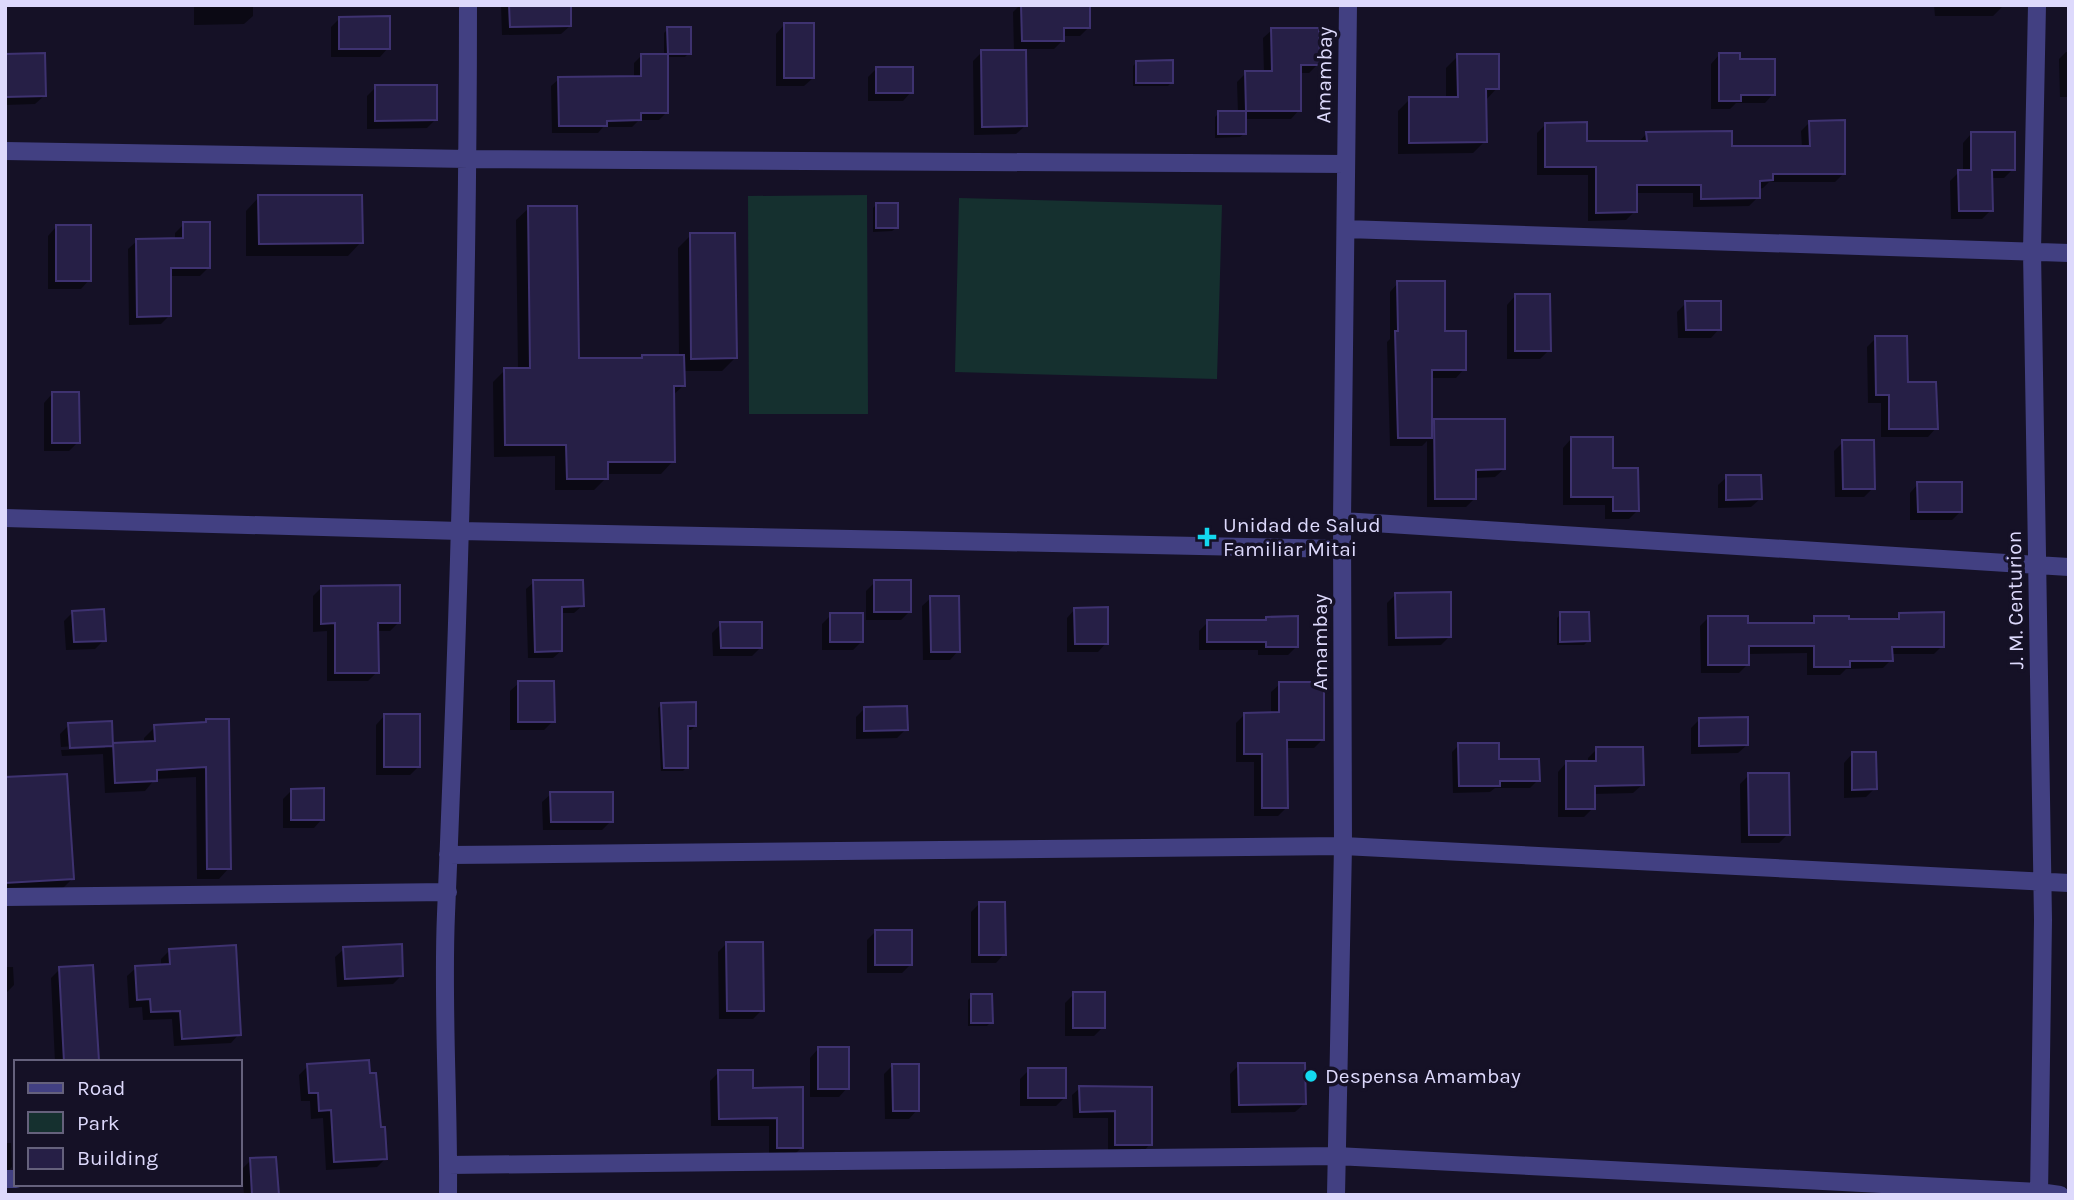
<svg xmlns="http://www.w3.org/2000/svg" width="2074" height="1200" font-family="Karla,sans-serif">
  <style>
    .green { fill: #15302f }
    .shadow { fill: #0007 }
    .building { fill: #261f46; stroke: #3e3270; stroke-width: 2 }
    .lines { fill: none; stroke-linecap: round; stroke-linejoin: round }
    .minor { stroke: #424082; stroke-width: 18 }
    .poi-dot { fill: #13d9ef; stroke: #151126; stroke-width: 2.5 }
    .labels { text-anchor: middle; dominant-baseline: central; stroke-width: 7; stroke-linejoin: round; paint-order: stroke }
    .street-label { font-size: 21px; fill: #ddd9fc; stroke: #151126 }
    .poi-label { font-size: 21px; fill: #ddd9fc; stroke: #151126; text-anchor: start }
  </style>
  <rect width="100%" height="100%" fill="#151126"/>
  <path class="green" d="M867 195 868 414H749L748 196Z
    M959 198 1222 205 1217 379 955 372Z"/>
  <path class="shadow" d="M194 5H253V16L244 24 194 25Z
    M501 5H569L570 26 561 34 502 35Z
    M1020 5H1088L1089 27 1080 36H1062L1063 40 1054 49H1024L1025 126 1016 134 974 135 973 61 982 52H1014L1013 12Z
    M1934 5H2002V7L1993 16H1935Z
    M340 18 388 48 380 57H331V27Z
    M784 25 813 78 804 86H776V34Z
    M668 29 689 53 685 57H666L667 112 659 120H639L632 127H603L598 133H552L551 86 559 79 634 78V63L641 56H664V33Z
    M1272 30 1318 64 1309 73H1299V110L1291 119H1244V134L1240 137 1215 138V117L1219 113H1238L1237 82 1246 73H1264L1263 38Z
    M2066 52H2069V97H2060L2059 59Z
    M1719 55 1739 61 1773 94 1765 103H1736L1730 109H1711V64Z
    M5 56 44 96 35 104 5 105Z
    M1458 56 1497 88 1485 101V141L1473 153 1398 154V111L1410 99H1446V68Z
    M1137 62 1172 82 1168 86H1133V66Z
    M876 69 911 92 903 101H868V77Z
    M376 87 435 120 427 128 367 129V96Z
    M1810 122 1844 173 1835 182H1769L1763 188 1758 189V197L1749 206 1693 207V193H1635V211L1626 220 1588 221V175H1537V133L1546 124 1585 143H1638L1647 133 1731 148H1802L1801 131Z
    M1971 134 2013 169 2004 178H1990L1991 210 1982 219H1951L1950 181 1959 172H1963V143Z
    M259 197 361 242 348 256H246V211Z
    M877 204 896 228 892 231 873 232V208Z
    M529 208 577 360H639L643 356H679L678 248 691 235 735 358 722 371H683V386L672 396 673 461 661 474H606V478L594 490H555V456L494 457 493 382 505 370H518L516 220Z
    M184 224 208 268 200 276H169V316L161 324 129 325 128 249 137 241 175 240V233Z
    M56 227 89 280 81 289H48V236Z
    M1398 283 1464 369 1456 378H1430L1431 426 1435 421 1504 469 1495 477 1474 478 1475 498 1466 507H1427V441L1422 446H1390L1387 342 1390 339V292Z
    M1515 296 1549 350 1540 359H1507V305Z
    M1686 303 1719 329 1711 338H1678L1677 312Z
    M1876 338 1936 428 1928 437H1881V403H1868L1867 347Z
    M52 394 78 442 69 451H44V403Z
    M1571 439 1611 470 1637 511 1629 519H1605V505H1563V448Z
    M1843 442 1873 488 1864 497H1835L1834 451Z
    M1727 477 1760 499 1751 507 1718 508V485Z
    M1918 484 1961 511 1952 520H1910V493Z
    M534 582 582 606 574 613H560L561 651 553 658H528L526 589Z
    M875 582 910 611 901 620H866V591Z
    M322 587 399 622 390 631H376L377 672 368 681H327V631L313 632V596Z
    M1396 594 1449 637 1441 645 1388 646 1387 603Z
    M931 598 958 651 950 660H923L922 606Z
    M1075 609 1106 643 1098 652H1067V618Z
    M73 612 104 640 95 649 66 650 64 621Z
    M1561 614 1588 641 1584 645H1557V618Z
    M831 615 862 641 853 650H822V624Z
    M1900 615 1942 646 1934 654H1891V660L1883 668 1846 669 1840 675H1807V653L1747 654V665L1739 673H1701L1700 626 1708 618 1747 625H1807L1815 617 1848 621H1893Z
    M1266 619 1297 646 1288 655H1258V650H1199V631L1208 622H1263Z
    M721 624 761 647 752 656H713L712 633Z
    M519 683 553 721 544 730H510V691Z
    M1280 684 1323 739 1314 748H1286L1287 807 1278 816H1254V762H1236V723L1245 714H1271V692Z
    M662 704 695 726 691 730H686L687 767 683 771H661L658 708Z
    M865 708 906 729 897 738 856 739V717Z
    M384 716 419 766 410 775H376V725Z
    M1700 719 1747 745 1738 753 1691 754V728Z
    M206 721 229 868 219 879H197L196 777 155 779 145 791 105 793 103 754 62 756 61 750 105 748V744L61 747 60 734 69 725 110 723 112 747 114 745 144 743V738L155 727 203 724Z
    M1459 745 1498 760 1538 780 1530 788H1495L1490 792 1453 793 1452 752Z
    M1597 749 1642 785 1633 793 1593 794V808L1584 817H1558V772L1566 763H1588V758Z
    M1852 754 1875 788 1866 797 1844 798V763Z
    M1749 775 1788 834 1779 843H1741L1740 784Z
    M5 779 72 879 62 889 5 893Z
    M292 790 322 819 314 828H283V799Z
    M551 794 611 821 602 830H543L542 802Z
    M979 904 1004 954 996 963H971V912Z
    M876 931 911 964 902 973H867V940Z
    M727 943 762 1010 753 1019H719L718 952Z
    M344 949 402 975 393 984 337 987 335 957Z
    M170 950 239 1034 231 1043 174 1046 172 1019 143 1020 142 1007 129 1008 127 976 136 968 161 966V959Z
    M5 967H13L14 985 5 994Z
    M60 969 97 1060 96 1062H55L51 978Z
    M1074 994 1103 1027 1094 1036H1065V1003Z
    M972 996 991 1022 987 1026H968V1000Z
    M818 1049 847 1088 839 1097H810V1058Z
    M893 1065 917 1110 909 1119H885L884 1074Z
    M1239 1065 1304 1104 1295 1112 1231 1113 1230 1074Z
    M308 1066 379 1129 386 1158 377 1167 326 1170 323 1118 311 1119 310 1101H301L299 1075Z
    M1029 1070 1065 1097 1056 1106H1020V1079Z
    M719 1072 752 1089H801L802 1147 793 1156H769V1126H711L710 1081Z
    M1080 1088 1150 1089V1144L1143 1152H1108V1118H1073L1072 1095Z
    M5 1143H11L12 1167 5 1174Z
    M251 1160 277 1195H244L242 1169Z"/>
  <path class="building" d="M509 5H571V26L510 27Z
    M1021 5H1090V28H1064V41H1022Z
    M390 16V49H339V17Z
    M784 23H814V78H784Z
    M667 27H691V54H668Z
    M1271 28H1319L1320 65H1301V111H1246L1245 71H1272Z
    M981 50H1026L1027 126 982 127Z
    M45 53 46 96 5 97V54Z
    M1719 53H1740V59H1775V95H1741V101H1719Z
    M641 54H668V113H641V120L607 121V126H559L558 77 641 76Z
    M1457 54H1499V89H1486L1487 142 1409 143V97H1458Z
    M1173 60V83H1136V61Z
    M876 67H913V93H876Z
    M375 85H437V120L375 121Z
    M1218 111H1246V134H1218Z
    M1845 120V174H1773V180L1760 181V198L1701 199V185H1637V212L1596 213V167H1545V123L1587 122V141H1647L1646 132 1732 131V146H1810L1809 121Z
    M1971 132H2015V170H1992L1993 211H1959L1958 170H1971Z
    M258 195H362L363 243 259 244Z
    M876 203H898V228H876Z
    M528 206H577L579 358H642V355H684L685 386H674L675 462H608V479H567L566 445H505L504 368H530Z
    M183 222H210V268H171V316L137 317 136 239 183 238Z
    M56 225H91V281H56Z
    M690 233H735L737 358 691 359Z
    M1397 281H1445V331H1466V370H1432V438H1398L1395 331H1398Z
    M1515 294H1550L1551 351H1515Z
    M1685 301H1721V330H1686Z
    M1875 336H1907L1908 382H1936L1938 429H1889V395H1876Z
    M52 392H79L80 443H52Z
    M1434 419H1505V469L1476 470V499H1435Z
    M1571 437H1613V468H1638L1639 511H1613V497H1571Z
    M1842 440H1874L1875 489H1843Z
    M1726 475H1761L1762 499 1726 500Z
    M1917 482H1962V512H1918Z
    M533 580H583L584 606 562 607V651L535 652Z
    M874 580H911V612H874Z
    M400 585V623H378L379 673H335V623L321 624V586Z
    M1451 592V637L1396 638 1395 593Z
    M930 596H959L960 652H931Z
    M1108 607V644H1075L1074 608Z
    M104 609 106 641 74 642 72 611Z
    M1560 612H1589L1590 641 1560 642Z
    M1944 612V647H1892L1893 661H1850V667H1814V646H1749V665H1708V616H1748V623H1814V616H1849V619H1899V613Z
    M830 613H863V642H830Z
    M1298 616V647H1266V642H1207V620H1266V617Z
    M720 622H762V648H721Z
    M518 681H554L555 722H518Z
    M1279 682H1324V740H1287L1288 808H1262V754H1244V713L1279 712Z
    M696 702V726H688V768H664L661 703Z
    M907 706 908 730 864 731V707Z
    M384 714H420V767H384Z
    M1748 717V745L1699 746V718Z
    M206 719H229L231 869H207L206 767 157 770V781L115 783 113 743 155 741 154 725 206 722Z
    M112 721 113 746 70 748 68 723Z
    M1458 743H1499V759H1539L1540 781H1500V786H1459Z
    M1596 747H1643L1644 785 1595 786V809H1566V761H1596Z
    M1852 752H1876L1877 789 1852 790Z
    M1748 773H1789L1790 835H1749Z
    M67 774 74 879 5 883V777Z
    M324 788V820H291V789Z
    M550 792H613V822H551Z
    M979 902H1005L1006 955H979Z
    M875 930H912V965H875Z
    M726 942H763L764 1011H727Z
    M402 944 403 976 345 979 343 947Z
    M236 945 241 1035 182 1039 180 1011 151 1012 150 999 137 1000 135 966 170 964 169 949Z
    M93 965 99 1061 64 1062 59 967Z
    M1073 992H1105V1028H1073Z
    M971 994H992L993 1023H971Z
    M818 1047H849V1089H818Z
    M369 1060 370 1073H376L381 1127H385L387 1159 334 1162 331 1110 319 1111 318 1093H309L307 1064Z
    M1238 1063H1305L1306 1104 1239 1105Z
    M892 1064H919V1111H893Z
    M1028 1068H1066V1098H1028Z
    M718 1070H753V1088L803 1087V1148H777V1118L719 1119Z
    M1079 1086 1152 1087V1145H1115V1111L1080 1112Z
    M276 1157 279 1195H252L250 1158Z"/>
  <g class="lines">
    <path class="minor" d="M2037 5 2032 251 2043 920 2039 1195
      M5 151 468 159 1346 164
      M1346 229 2069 253
      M5 518 460 531 1343 549
      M1342 521 2069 567
      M448 855 1343 846 2069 883
      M5 897 448 892
      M448 1165 1336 1156 2039 1192 2060 1195
      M5 1179H16
      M448 1195C449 1102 442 1006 446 914 459 611 468 308 468 5
      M1336 1195 1343 846 1342 521 1348 5"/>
  </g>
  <g class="poi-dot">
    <path d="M1203.5 526.5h7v7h7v7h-7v7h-7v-7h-7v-7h7z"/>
    <circle cx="1311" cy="1076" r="7"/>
  </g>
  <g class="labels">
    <g class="street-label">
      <text transform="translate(1324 75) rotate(-89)">Amambay</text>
      <text transform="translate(2015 600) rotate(-91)">J. M. Centurion</text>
      <text transform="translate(1320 642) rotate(-90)">Amambay</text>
    </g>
    <g class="poi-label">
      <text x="1223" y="525">Unidad de Salud<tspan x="1223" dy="24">Familiar Mitai</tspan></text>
      <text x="1325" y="1076">Despensa Amambay</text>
    </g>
  </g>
  <rect width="2074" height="1200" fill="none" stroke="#ddd9fc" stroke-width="14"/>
  <rect x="14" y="1060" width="228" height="126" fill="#151126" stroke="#65617c" stroke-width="2"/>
  <rect x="28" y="1083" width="35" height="10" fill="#424082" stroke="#65617c" stroke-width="2"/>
  <text x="77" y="1095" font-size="21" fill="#ddd9fc">Road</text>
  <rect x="28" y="1112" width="35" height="21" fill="#15302f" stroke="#65617c" stroke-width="2"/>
  <text x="77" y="1130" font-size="21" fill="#ddd9fc">Park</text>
  <rect x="28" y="1148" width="35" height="21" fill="#261f46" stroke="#65617c" stroke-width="2"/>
  <text x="77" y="1165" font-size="21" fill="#ddd9fc">Building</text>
</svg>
